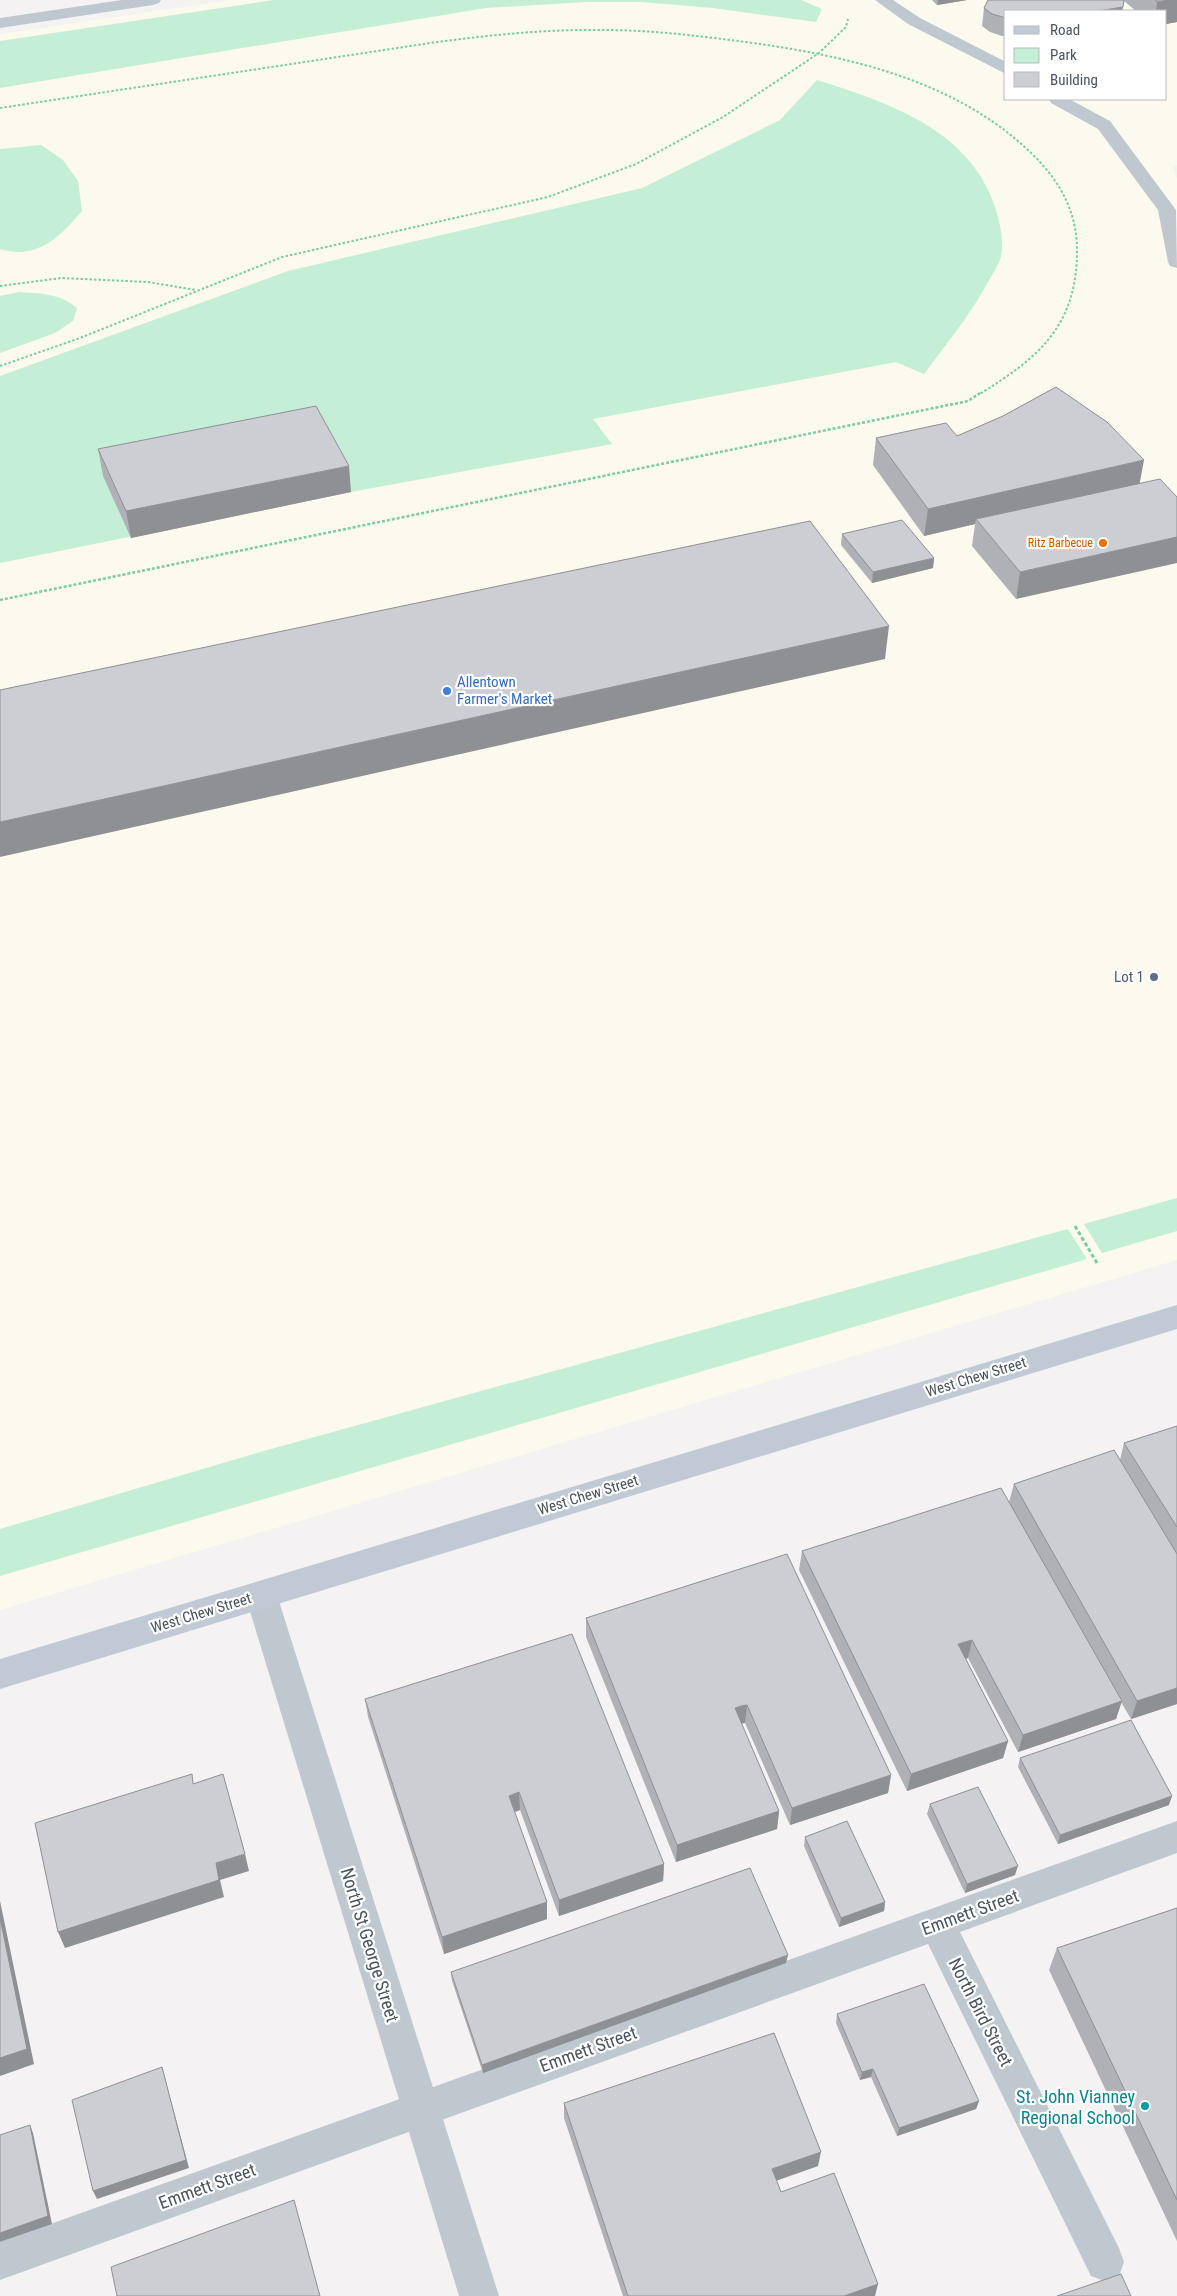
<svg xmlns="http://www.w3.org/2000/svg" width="1177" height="2296" font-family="'Roboto Condensed',sans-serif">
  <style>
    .commercial { fill: #fcf9ee; fill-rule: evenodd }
    .green { fill: #c4eed6 }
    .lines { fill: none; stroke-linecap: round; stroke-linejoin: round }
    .path-far2 { stroke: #7dcba9; stroke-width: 2; stroke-dasharray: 2.5 2; stroke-linecap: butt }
    .path-far1 { stroke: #7dcba9; stroke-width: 2.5; stroke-dasharray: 3 2; stroke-linecap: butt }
    .path { stroke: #7dcba9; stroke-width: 3; stroke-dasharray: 4 2.5; stroke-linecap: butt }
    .lane { fill: #c0c8cf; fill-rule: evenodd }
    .street { fill: #c0c8cf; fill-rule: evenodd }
    .secondary { fill: #c1c9d4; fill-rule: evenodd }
    .wall { fill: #afb1b6 }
    .shaded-wall { fill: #8f9094 }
    .building { fill: #ccced4; stroke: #8f9094 }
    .food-dot { fill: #e8710a; stroke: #fff; stroke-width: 2 }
    .shop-dot { fill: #3f7fe0; stroke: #fff; stroke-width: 2 }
    .service-dot { fill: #5c6f8a; stroke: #fff; stroke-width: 2 }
    .culture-dot { fill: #0f9aa8; stroke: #fff; stroke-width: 2 }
    .labels { text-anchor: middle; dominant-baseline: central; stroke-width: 4.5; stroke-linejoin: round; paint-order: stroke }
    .far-food-label { font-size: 12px; fill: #c56008; stroke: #fff; text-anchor: end }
    .shop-label { font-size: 15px; fill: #366cbe; stroke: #fff; text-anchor: start }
    .service-label { font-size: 15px; fill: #4e5e75; stroke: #fff; text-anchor: end }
    .street-label { font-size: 15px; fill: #4a545e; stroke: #fff }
    .near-street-label { font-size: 18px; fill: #4a545e; stroke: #fff }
    .near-culture-label { font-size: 18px; fill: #0d838f; stroke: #fff; text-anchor: end }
  </style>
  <rect width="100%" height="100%" fill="#f4f2f2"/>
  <path class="commercial" d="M231 0H1177V165L1173 166 1177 179V1260L0 1610V34ZM1006 11H1166V99H1006Z"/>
  <path class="green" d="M274 0H801L822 9 816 22 713 8 641 2H586L486 8 0 88V41Z
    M817 80C889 103 969 129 995 207 1000 223 1005 243 1000 260 997 267 993 273 989 280 971 314 947 343 924 374L896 362 593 419 612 444 351 492 0 563V376L288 271 642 188 780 120Z
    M41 145 63 160 78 181 82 211C59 238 37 260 0 249V149Z
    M19 292C40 293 61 294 77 308L73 321 55 333 0 353V296Z
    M1177 1198V1231L1102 1253 1084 1224Z
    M1068 1229 1087 1259 0 1576V1529L264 1451Z"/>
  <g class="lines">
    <path class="path-far2" d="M0 108 437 42C492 35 547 29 603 30 643 30 682 34 722 39 829 52 948 74 1029 151 1057 177 1076 208 1077 247 1078 325 1040 357 978 395
      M0 286 61 278 148 282 196 290
      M0 366 80 338 282 257 548 197 636 164 723 117 819 53 846 27 848 19"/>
    <path class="path-far1" d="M0 600 968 401 980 393"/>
    <path class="path" d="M1075 1226 1097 1263"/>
    <path class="lane" d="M875 0H893L920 18 1006 62V74L908 24Z
      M1049 99H1069L1110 121 1176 210 1177 268 1170 266 1168 262 1158 210 1098 129 1051 103Z
      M1177 1821V1853L960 1932 1119 2248 1124 2262 1119 2276 1105 2281 1091 2276 928 1944 0 2280V2242Z"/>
    <path class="street" d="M122 0H161L159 3 153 5 0 28V18Z
      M261 1581 272 1585 277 1595 499 2296H459L245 1595 250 1585Z"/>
    <path class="secondary" d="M1177 1305V1329L0 1689V1659Z"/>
  </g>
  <path class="wall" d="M932 0H967L937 5Z
    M988 0H1177V22L1166 24V11H1136L1124 1 1006 11V36H1002L990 32 982 26 984 8Z
    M1056 387 1016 599 972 546 975 524 924 536 873 465 876 438 957 436 1003 416Z
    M98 449 351 492 131 538 103 476Z
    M842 534 934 558 933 568 872 583 841 545Z
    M1177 1426V1704L1131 1719 1121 1702 1116 1719 1018 1752 968 1658 966 1659 1008 1741 1003 1758 907 1791 799 1570 802 1551 1009 1502 1014 1484 1120 1460 1124 1443Z
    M586 1618 891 1775 888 1793 790 1825 745 1723H741L779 1811 777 1829 676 1862 586 1637Z
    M365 1699 664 1864 663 1881 559 1916 520 1810 514 1811 547 1919 444 1954 368 1717Z
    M1020 1758 1169 1805 1058 1844 1018 1767Z
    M930 1804 1015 1875 965 1893 927 1814Z
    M805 1837 885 1902 884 1911 839 1927 804 1846Z
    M1177 1908V2241L1049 1970 1057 1948Z
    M786 1963 483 2073 452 1981 451 1972Z
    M837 2014 979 2101 976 2109 897 2136 871 2077 860 2080 836 2023Z
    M564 2103 818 2166 776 2181 781 2192 875 2296H623L564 2118Z"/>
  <path class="shaded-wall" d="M938 0H967L937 5Z
    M1169 0H1177V22L1166 24V11H1156L1157 2Z
    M1123 7 1122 11H1098Z
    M1144 460 1139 487 976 519 975 524 924 536 928 509Z
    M349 466 351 492 131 538 126 511Z
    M1177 537V563L1016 599 1020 572Z
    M934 558 933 568 872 583 873 572Z
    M889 626 885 659 0 857V822Z
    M972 1640 968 1658 954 1662 958 1644Z
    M1177 1688V1704L1131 1719 1137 1701Z
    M1122 1701 1116 1719 1018 1752 1023 1735Z
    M747 1705 745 1723 739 1724 735 1708Z
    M1008 1741 1003 1758 907 1791 911 1774Z
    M891 1775 888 1793 790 1825 792 1808Z
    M519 1792 520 1810 510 1814 509 1796Z
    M1172 1796 1169 1805 1058 1844 1060 1835Z
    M779 1811 777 1829 676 1862 677 1845Z
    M245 1854 249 1871 220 1880 224 1897 65 1948 58 1932 216 1863Z
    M664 1864 663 1881 559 1916V1900Z
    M1018 1866 1015 1875 965 1893 967 1884Z
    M0 1901 34 2064 0 2076Z
    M547 1902V1919L444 1954 442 1937Z
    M885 1902 884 1911 839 1927 841 1918Z
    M788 1955 786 1963 483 2073 482 2065Z
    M162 2067 189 2168 97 2199 93 2191Z
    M873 2069 871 2077 860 2080 862 2072Z
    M979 2101 976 2109 897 2136 899 2128Z
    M30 2125 33 2133 52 2224 0 2242V2233Z
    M821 2152 818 2166 769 2183 772 2169Z
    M878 2284 875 2296H844Z"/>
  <path class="building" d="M988 0H1124L1123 7 1098 11H1006V18L992 14 984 8Z
    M1155 0H1169L1157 2Z
    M1056 387 1107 422 1144 460 928 509 876 438 946 423 957 436 1003 416Z
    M316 406 349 466 126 511 98 449Z
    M1160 479 1177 497V537L1020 572 976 519Z
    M902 520 934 558 873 572 842 534Z
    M810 521 889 626 0 822V690Z
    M1177 1426V1527L1124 1443Z
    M1114 1450 1177 1554V1688L1137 1701 1014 1484Z
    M1001 1488 1122 1701 1023 1735 972 1640 958 1644 1008 1741 911 1774 802 1551Z
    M787 1554 891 1775 792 1808 747 1705 741 1706 735 1708 779 1811 677 1845 586 1618Z
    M572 1634 664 1864 559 1900 519 1792 509 1796 547 1902 442 1937 365 1699Z
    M1131 1720 1172 1796 1060 1835 1020 1758Z
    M192 1774 193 1784 223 1774 245 1854 216 1863 219 1880 58 1932 35 1823Z
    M978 1787 1018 1866 967 1884 930 1804Z
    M847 1821 885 1902 841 1918 805 1837Z
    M750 1868 788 1955 482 2065 451 1972Z
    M1177 1908V2200L1057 1948Z
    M0 1918 27 2049 0 2058Z
    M924 1984 979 2101 899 2128 873 2069 862 2072 837 2014Z
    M774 2033 821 2152 772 2169 776 2179 781 2192 834 2173 878 2284 844 2296H628L564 2103Z
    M162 2067 186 2160 93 2191 72 2100Z
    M30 2125 48 2216 0 2233V2135Z
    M294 2200 320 2296H117L111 2267Z
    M1121 2274 1131 2296H1057Z"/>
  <circle class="food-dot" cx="1103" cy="543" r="5"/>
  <circle class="shop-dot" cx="447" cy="691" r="5"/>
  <circle class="service-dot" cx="1154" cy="977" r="5"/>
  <circle class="culture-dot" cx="1145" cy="2106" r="5"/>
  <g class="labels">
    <g class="far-food-label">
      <text x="1093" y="543">Ritz Barbecue</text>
    </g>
    <g class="shop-label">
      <text x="457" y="682">Allentown<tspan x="457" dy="17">Farmer's Market</tspan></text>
    </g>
    <g class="service-label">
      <text x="1144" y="977">Lot 1</text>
    </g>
    <g class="street-label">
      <text transform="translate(976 1377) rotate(-17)">West Chew Street</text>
      <text transform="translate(588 1495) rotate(-17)">West Chew Street</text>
      <text transform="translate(201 1613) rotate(-17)">West Chew Street</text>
    </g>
    <g class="near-street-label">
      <text transform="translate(970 1912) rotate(-20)">Emmett Street</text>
      <text transform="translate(370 1945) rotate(73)">North St George Street</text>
      <text transform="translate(981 2012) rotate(63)">North Bird Street</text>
      <text transform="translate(588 2049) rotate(-20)">Emmett Street</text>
      <text transform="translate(207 2186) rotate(-20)">Emmett Street</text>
    </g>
    <g class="near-culture-label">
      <text x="1135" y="2096">St. John Vianney<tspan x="1135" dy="21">Regional School</tspan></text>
    </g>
  </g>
  <rect x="1004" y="10" width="162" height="90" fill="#ffffff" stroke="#b7bbbf"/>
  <rect x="1014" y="26" width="25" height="8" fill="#c1c9d4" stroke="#b7bbbf"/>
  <text x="1050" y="35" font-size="15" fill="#4a545e">Road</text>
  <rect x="1014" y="48" width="25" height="15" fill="#c4eed6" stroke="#b7bbbf"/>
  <text x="1050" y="60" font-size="15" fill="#4a545e">Park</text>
  <rect x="1014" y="72" width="25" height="15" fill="#ccced4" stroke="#b7bbbf"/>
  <text x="1050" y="85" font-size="15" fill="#4a545e">Building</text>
</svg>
